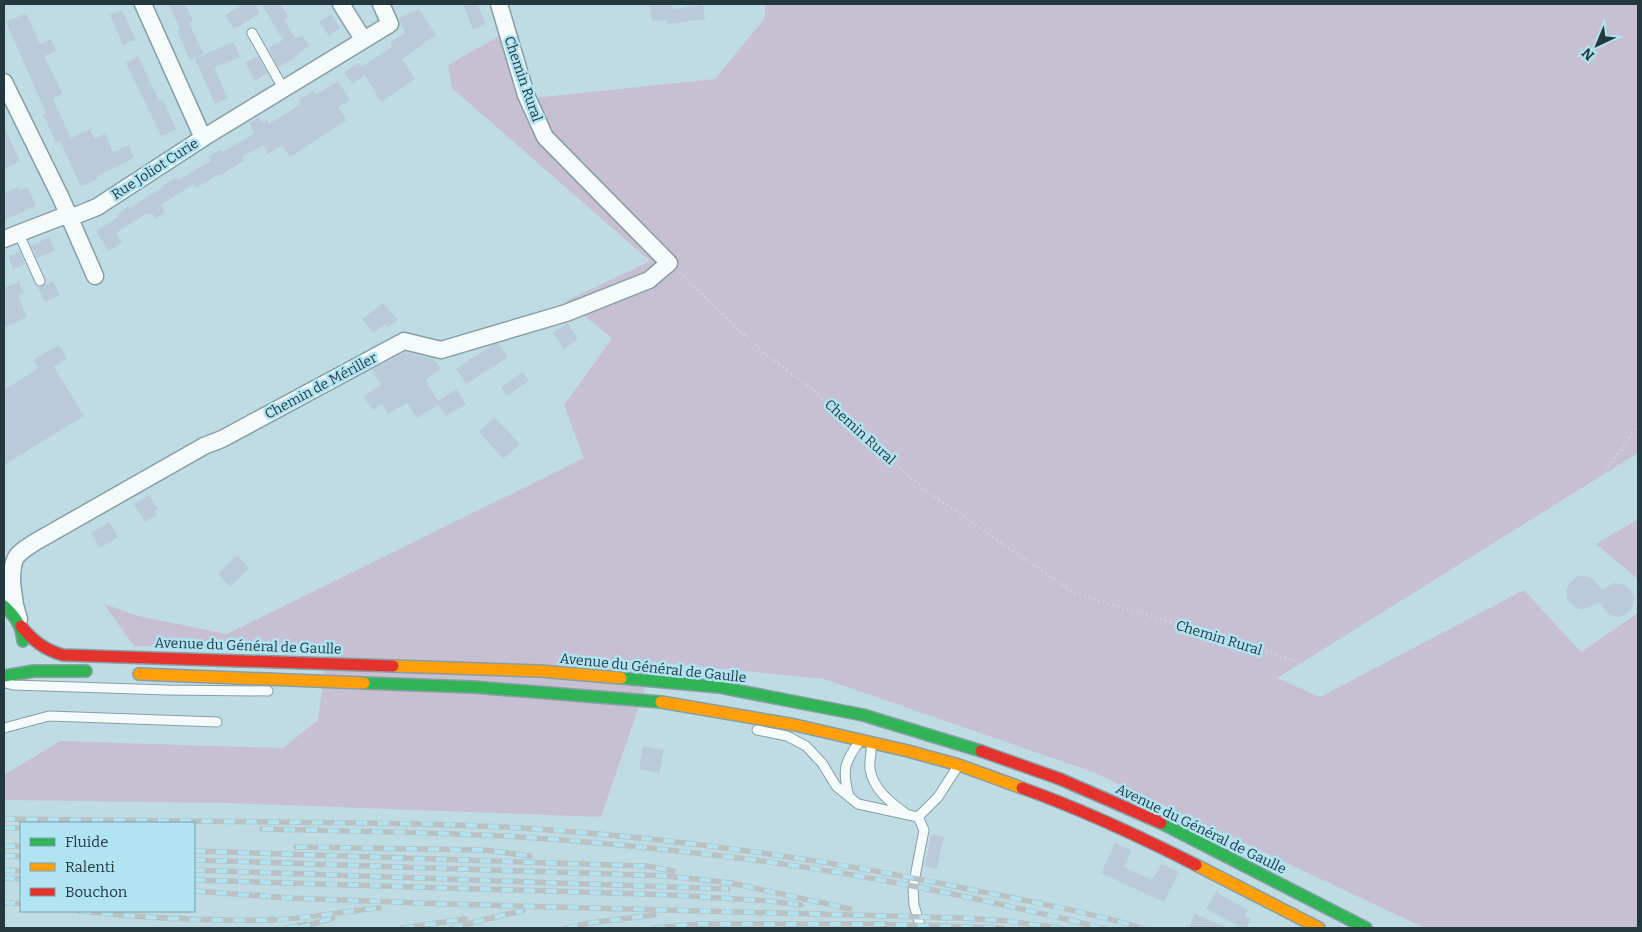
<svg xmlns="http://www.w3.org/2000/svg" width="1642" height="932" font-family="Bitter,serif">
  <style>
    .green { fill: #c7bfd2 }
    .building { fill: #bbcada }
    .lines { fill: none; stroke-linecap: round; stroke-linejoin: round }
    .lane-casing { stroke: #879ea5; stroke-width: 11 }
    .street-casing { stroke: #879ea5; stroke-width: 19 }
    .fast-casing { stroke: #879ea5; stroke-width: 14 }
    .slow-casing { stroke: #879ea5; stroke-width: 14 }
    .jam-casing { stroke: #879ea5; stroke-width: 14 }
    .path { stroke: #d0d9dc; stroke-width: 2.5; stroke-dasharray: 1 4; stroke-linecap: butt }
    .lane { stroke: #f5fafb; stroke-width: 9 }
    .street { stroke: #f5fafb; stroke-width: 16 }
    .fast { stroke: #30b455; stroke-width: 11 }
    .slow { stroke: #ff9f0a; stroke-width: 11 }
    .jam { stroke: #e5322d; stroke-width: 11 }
    .rail-casing { stroke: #bac1c3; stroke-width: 5.5 }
    .rail { stroke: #b0e4f3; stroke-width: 4; stroke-dasharray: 11; stroke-linecap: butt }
    .labels { text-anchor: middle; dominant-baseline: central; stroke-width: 5; stroke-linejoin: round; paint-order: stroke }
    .street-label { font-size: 14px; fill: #24393e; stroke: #b0e4f3 }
  </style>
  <rect width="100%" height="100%" fill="#bfdce4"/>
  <path class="green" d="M766 4H1638V453L1277 678 1320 697 1524 590 1581 652 1638 613V928H1425L1093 772 824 679 654 662 601 817 227 803 4 800V775L60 741 283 748 318 720 327 651 134 646 104 604 138 616 227 634 584 458 564 405 612 338 566 301 650 261 452 88 448 65 503 34 524 99 715 79 764 19Z
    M1638 519V579L1596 544Z"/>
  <path class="building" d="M169 4H185L193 21 189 23 204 54 190 60 177 31 180 29Z
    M244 4H255L260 13 234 29 225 15Z
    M263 4H272L274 6 280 4 289 17 284 20 296 39 302 35 309 46 294 57 295 58 278 67 269 50 270 49 269 47 283 40 262 5Z
    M463 4H478L486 25 473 30Z
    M649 4H672L673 9 703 5 705 19 667 24 666 20 652 21Z
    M419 9 436 35 402 59 415 79 381 102 365 75 352 84 344 72 359 63 361 67 392 47 390 43 405 33 399 18Z
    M122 10 136 40 123 45 110 15Z
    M26 13 40 44 51 39 56 51 44 56 63 94 53 99 71 138 90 129 94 139 105 134 113 152 129 145 134 158 97 176 98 179 81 187 60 141 56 143 43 114 46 113 6 22Z
    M331 14 340 28 329 36 319 22Z
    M233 42 240 57 214 68 228 98 215 104 195 59Z
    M138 56 159 101 163 100 176 129 161 136 126 63Z
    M258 56 268 73 255 81 245 63Z
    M338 81 350 100 338 107 347 120 290 157 282 145 268 154 263 145 242 157 244 161 220 175 219 174 196 188 194 184 161 205 165 212 155 219 152 213 148 215 147 213 116 233 122 243 108 251 96 231 118 217 117 214 129 206 130 208 163 187 162 186 176 177 178 180 211 161 208 157 221 149 223 152 255 133 249 123 259 117 262 123 267 120 269 124 301 104 299 100 313 91 316 95Z
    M4 127 20 161 4 169Z
    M18 187 19 191 28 187 36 206 4 220V194Z
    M49 237 55 250 37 258 31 246Z
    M20 251 25 264 13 269 8 256Z
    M53 281 60 295 45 302 38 288Z
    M19 282 24 293 18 296 27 317 4 328V288Z
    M383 303 398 320 388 327 385 324 373 333 362 319Z
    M567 323 578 339 564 349 553 333Z
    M498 343 508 357 466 384 456 369 491 346Z
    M59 345 67 359 54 367 84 416 4 465V390L39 368 33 360Z
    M405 352 434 359 441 369 425 380 438 401 456 389 466 404 446 416 438 405 417 418 407 403 388 414 382 404 373 410 363 396 381 385 372 370Z
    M523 372 529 381 507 396 501 387Z
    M494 417 520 444 503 459 479 432Z
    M149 495 158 510 155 511 157 515 145 522 134 504Z
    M109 522 118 537 100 548 91 533Z
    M237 555 249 568 230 587 218 574Z
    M1578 576H1586L1593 579 1602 590 1614 583 1625 585 1631 590 1634 597 1632 608 1626 614 1620 617 1613 616 1608 613 1599 602 1585 609H1579L1575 607 1567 599 1566 590 1570 582Z
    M643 746 664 750 659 773 639 769Z
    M931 834 944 837 937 869 925 866Z
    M1115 843 1132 850 1124 867 1152 880 1161 864 1179 872 1164 902 1101 873Z
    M1216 892 1248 910 1245 916 1251 919 1246 928H1243L1206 909Z
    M1195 914 1228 928H1189Z"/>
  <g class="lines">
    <defs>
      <path id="lane" d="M252 33 283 88
        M18 232 40 281
        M6 683 13 685 167 690 268 691
        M4 728 49 716 217 722
        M757 730 787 736 806 746 822 763 836 786 858 804 918 817
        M871 744C872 753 869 761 870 769 873 789 890 802 905 813
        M849 796C842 771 844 762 860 741
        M918 817 924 830 913 887 914 905 921 928
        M918 817 938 797 958 766"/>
      <path id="street" d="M143 4 203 138
        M341 4 363 39
        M4 82 61 198 95 276
        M4 239 61 217 77 215 97 207 203 138 390 24 381 4
        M12 583C12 556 15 555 37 541L204 446 222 439 404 341 441 350 566 313 649 280 669 263 545 137 526 95 499 4
        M4 593 12 583 15 605 19 619"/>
      <path id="fast" d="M4 606C15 616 22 626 23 641
        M4 676 34 671H86
        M621 678 719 687 863 715 981 751
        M364 683 473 687 661 702
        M1161 823 1366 928"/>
      <path id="slow" d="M393 666 540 671 621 678
        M139 674 364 683
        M661 702 795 725 908 751 959 765 1022 788
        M1196 865 1319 928"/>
      <path id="jam" d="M21 626C33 641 45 650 63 655L393 666
        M981 751 1060 779 1161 823
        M1022 788C1081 809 1139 836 1196 865"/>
    </defs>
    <use href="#lane" class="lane-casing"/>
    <use href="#street" class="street-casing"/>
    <use href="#fast" class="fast-casing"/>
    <use href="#slow" class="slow-casing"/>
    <use href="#jam" class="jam-casing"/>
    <path class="path" d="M679 273 767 356 808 385 837 413 926 491 1073 592 1288 659 1345 679
      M1564 563 1563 539 1572 518 1638 425
      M28 585 46 599 72 614"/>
    <use href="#lane" class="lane"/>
    <use href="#street" class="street"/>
    <use href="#fast" class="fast"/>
    <use href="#slow" class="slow"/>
    <use href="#jam" class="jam"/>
    <defs>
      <path id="rail" d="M4 819C94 820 184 821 275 822 357 823 440 823 522 828 674 838 825 859 973 890 1029 901 1087 912 1142 928
        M4 828H21
        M262 829C343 831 424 832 505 836 580 840 655 848 730 857 855 872 980 898 1102 928
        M4 846H21
        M296 847 484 850 530 856
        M194 851 611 865 647 866 673 871
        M4 856H21
        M194 860 667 876 731 883 850 909
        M4 870 21 871
        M194 870 728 889
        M4 878 21 879
        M194 880 673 895 769 901 801 905
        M194 891 290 898 445 904 962 918 1007 921 1061 928
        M4 902 21 904
        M80 911C142 918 206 921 269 920 306 919 343 911 379 908
        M287 928 306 924
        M299 928 333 918
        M403 928 465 919
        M452 928 507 914 523 911
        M567 928 589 923 654 915
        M654 928 699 924H874L1003 928"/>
    </defs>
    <use href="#rail" class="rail-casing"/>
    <use href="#rail" class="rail"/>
  </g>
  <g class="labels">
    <g class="street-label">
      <text transform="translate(523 79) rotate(71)">Chemin Rural</text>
      <text transform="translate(155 169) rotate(-33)">Rue Joliot Curie</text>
      <text transform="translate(321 386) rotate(-28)">Chemin de Mériller</text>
      <text transform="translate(860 432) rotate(42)">Chemin Rural</text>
      <text transform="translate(1219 638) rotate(17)">Chemin Rural</text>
      <text transform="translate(248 646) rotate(2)">Avenue du Général de Gaulle</text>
      <text transform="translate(653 668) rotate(6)">Avenue du Général de Gaulle</text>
      <text transform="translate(1201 829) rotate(26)">Avenue du Général de Gaulle</text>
    </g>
  </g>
  <rect width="1642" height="932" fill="none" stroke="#24393e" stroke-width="10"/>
  <rect x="20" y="822" width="175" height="90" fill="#b0e4f3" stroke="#78a0ab"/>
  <rect x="30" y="838" width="25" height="8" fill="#30b455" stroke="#78a0ab"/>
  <text x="65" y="847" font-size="15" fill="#24393e">Fluide</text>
  <rect x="30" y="863" width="25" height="8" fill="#ff9f0a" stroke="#78a0ab"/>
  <text x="65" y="872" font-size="15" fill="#24393e">Ralenti</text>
  <rect x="30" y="888" width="25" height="8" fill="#e5322d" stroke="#78a0ab"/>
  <text x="65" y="897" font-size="15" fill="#24393e">Bouchon</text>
  <g transform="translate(1597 45) rotate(224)" stroke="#b0e4f3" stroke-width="4" paint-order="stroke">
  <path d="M0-4L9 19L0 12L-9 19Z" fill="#24393e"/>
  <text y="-8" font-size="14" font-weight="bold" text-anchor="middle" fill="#24393e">N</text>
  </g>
</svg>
